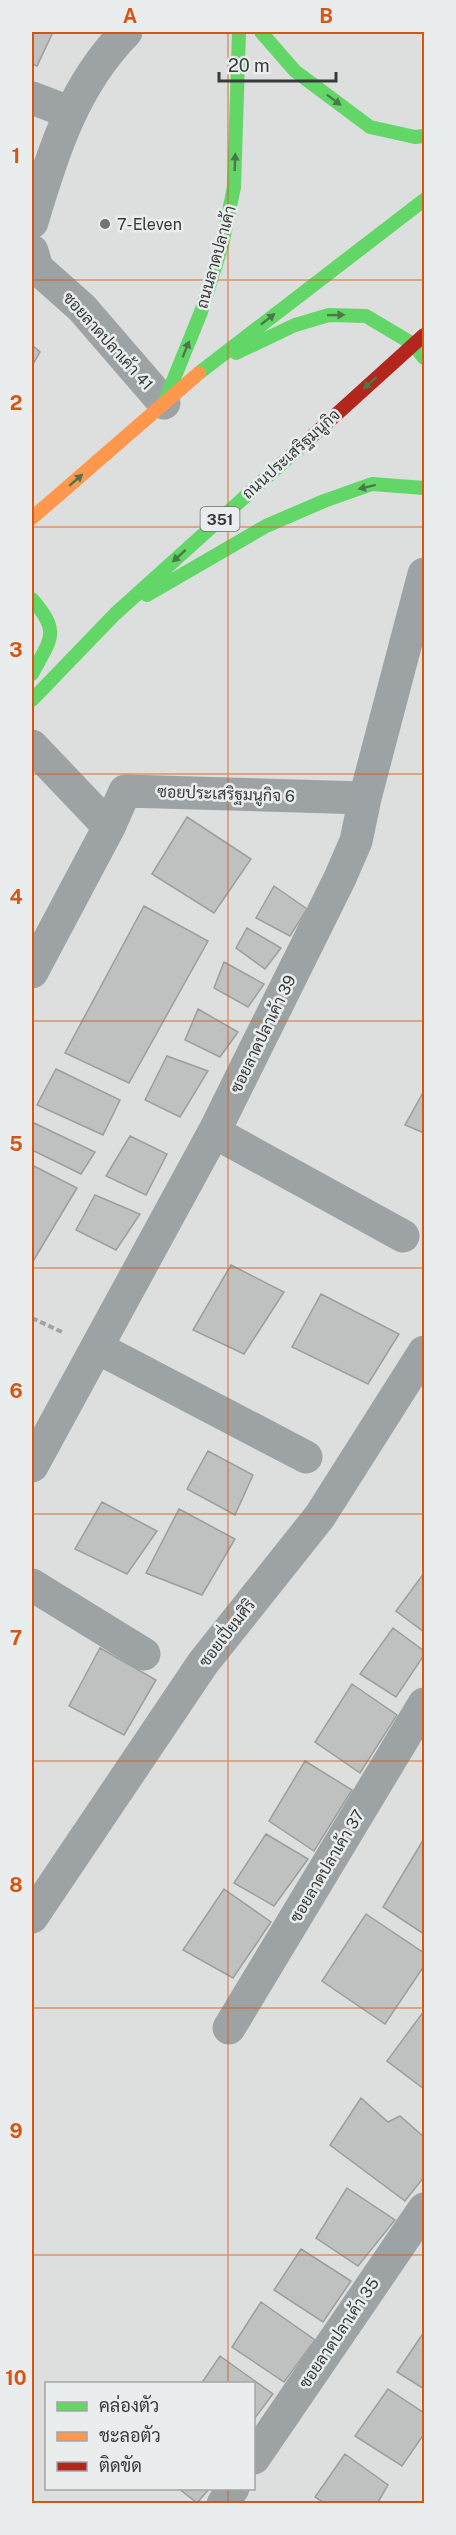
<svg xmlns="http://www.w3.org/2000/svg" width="456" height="2535" font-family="'Public Sans',Sarabun,sans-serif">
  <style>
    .building { fill: #bfc1c1; stroke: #9c9e9e; stroke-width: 1.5 }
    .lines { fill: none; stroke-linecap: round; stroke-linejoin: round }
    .path { stroke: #a1a4a4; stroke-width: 4; stroke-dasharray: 6 3; stroke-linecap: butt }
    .street { stroke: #9da3a4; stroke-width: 33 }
    .fast { stroke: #63d668; stroke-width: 14 }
    .slow { stroke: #ff974d; stroke-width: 14 }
    .jam { stroke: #b3261e; stroke-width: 14 }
    .oneway { fill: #4a784c }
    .grid { fill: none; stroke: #d65611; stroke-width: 1.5; stroke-opacity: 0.55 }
    .poi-dot { fill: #727474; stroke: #e9eded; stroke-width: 2 }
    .labels { text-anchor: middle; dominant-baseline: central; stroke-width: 5; stroke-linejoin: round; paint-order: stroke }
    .shield { fill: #e9eded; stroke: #6e7070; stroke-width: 1.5 }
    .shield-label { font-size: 15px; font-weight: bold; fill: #393a3a }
    .poi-label { font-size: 16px; fill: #393a3a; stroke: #e9eded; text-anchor: start }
    .street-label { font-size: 16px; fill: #393a3a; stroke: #e9eded }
    .neatline { fill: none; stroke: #d65611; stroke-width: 2 }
    .grid-label { font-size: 20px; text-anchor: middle; font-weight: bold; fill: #d65611 }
  </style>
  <rect width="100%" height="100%" fill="#dddfdf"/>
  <path class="building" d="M32 32H53L37 66 32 64Z
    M32 345 40 352 32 366Z
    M187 817 251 859 214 913 152 874Z
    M274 886 307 909 290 936 256 918Z
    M144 906 208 941 129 1083 65 1053Z
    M247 928 281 948 265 969 236 948Z
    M224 962 264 984 248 1007 214 988Z
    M198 1009 238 1032 220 1057 185 1040Z
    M167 1056 208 1071 180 1117 145 1100Z
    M56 1069 120 1100 103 1135 37 1105Z
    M424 1091V1133L405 1125Z
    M32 1122 95 1152 81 1174 32 1150Z
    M130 1136 167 1154 146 1195 106 1176Z
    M32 1165 77 1188 32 1263Z
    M95 1195 140 1214 116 1250 76 1230Z
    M231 1265 284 1292 244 1354 193 1330Z
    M321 1294 399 1334 368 1384 292 1347Z
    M208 1451 253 1475 235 1515 187 1489Z
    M102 1502 157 1531 127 1574 75 1549Z
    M179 1509 235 1539 202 1595 146 1573Z
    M424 1573V1632L396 1611Z
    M393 1628 424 1651V1655L396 1697 360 1674Z
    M100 1648 156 1680 124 1735 69 1706Z
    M352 1684 397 1715 360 1773 315 1742Z
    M305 1761 352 1790 314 1851 269 1821Z
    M266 1834 308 1859 274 1906 234 1883Z
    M422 1842 424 1844V1934L383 1907Z
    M224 1889 271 1922 233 1978 183 1950Z
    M366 1914 424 1953V1966L385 2024 322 1981Z
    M424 2011V2089L387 2061Z
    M361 2098 388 2122 400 2116 424 2137V2177L405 2201 330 2145Z
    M347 2188 395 2220 358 2266 316 2238Z
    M301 2249 351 2281 323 2322 274 2290Z
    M261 2302 315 2340 284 2382 232 2347Z
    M424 2332V2389L397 2372Z
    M220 2356 273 2394 254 2419V2384H201Z
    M388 2389 424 2413V2434L402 2466 355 2436Z
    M345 2454 388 2485 377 2504H326L315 2497Z
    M178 2488H210L197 2503Z"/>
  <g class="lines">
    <path class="path" d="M32 1318 64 1333"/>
    <path class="street" d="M32 98 69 112
      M32 222C53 151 74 85 126 32
      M32 251 37 268 82 308 164 403
      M32 746 109 827 32 972
      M109 827 125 791 365 798
      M214 1132 403 1236
      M98 1348 306 1457
      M32 1466 214 1132 340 878 356 841 365 798 424 574
      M32 1585 144 1654
      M32 1917 203 1663 320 1516 424 1352
      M229 2028 424 1704
      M254 2458 424 2209
      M223 2504 233 2488"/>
    <path class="fast" d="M261 32 295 71 370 127 415 137 424 136
      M236 353 295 325 329 315 366 316 413 344 424 358
      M199 373 424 200
      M164 403 201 312 222 245 234 187 239 32
      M147 595 266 526 324 501 372 484 424 488
      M32 599C61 633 51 638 32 674
      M32 700 115 614 308 440"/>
    <path class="slow" d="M32 518 199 373"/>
    <path class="jam" d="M308 440 424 335"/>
  </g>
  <defs><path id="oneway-solid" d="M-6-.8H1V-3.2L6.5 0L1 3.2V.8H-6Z" transform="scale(1.5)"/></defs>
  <g class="oneway">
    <use href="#oneway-solid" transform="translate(334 100) rotate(37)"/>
    <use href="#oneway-solid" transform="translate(235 162) rotate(-88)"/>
    <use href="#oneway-solid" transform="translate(336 315) rotate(-1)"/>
    <use href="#oneway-solid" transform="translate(268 319) rotate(-38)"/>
    <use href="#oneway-solid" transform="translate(186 349) rotate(-68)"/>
    <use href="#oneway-solid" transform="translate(370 383) rotate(138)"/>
    <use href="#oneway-solid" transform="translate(76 480) rotate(-41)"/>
    <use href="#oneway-solid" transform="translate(367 487) rotate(166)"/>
    <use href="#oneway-solid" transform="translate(179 556) rotate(138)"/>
  </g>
  <path class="grid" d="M228 32V2384M32 280H424M32 527H424M32 774H424M32 1021H424M32 1268H424M32 1514H424M32 1761H424M32 2008H424M32 2255H424M228 2488V2504"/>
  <circle class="poi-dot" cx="105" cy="224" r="6"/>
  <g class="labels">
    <rect class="shield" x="200.5" y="507" width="39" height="24" rx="4.5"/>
    <g class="shield-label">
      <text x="220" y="519">351</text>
    </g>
    <g class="poi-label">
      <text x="117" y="224">7-Eleven</text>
    </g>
    <g class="street-label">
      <text transform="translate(216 257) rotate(-74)">ถนนลาดปลาเค้า</text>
      <text transform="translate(108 341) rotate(48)">ซอยลาดปลาเค้า 41</text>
      <text transform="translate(291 454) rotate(-42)">ถนนประเสริฐมนูกิจ</text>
      <text transform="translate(226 794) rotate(2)">ซอยประเสริฐมนูกิจ 6</text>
      <text transform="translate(263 1034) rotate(-64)">ซอยลาดปลาเค้า 39</text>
      <text transform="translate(227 1633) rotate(-52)">ซอยเปี่ยมศิริ</text>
      <text transform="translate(327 1866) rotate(-59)">ซอยลาดปลาเค้า 37</text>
      <text transform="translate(339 2333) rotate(-56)">ซอยลาดปลาเค้า 35</text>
    </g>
  </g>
  <rect width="456" height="2535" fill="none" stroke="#e9eded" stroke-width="66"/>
  <rect x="45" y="2382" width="210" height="108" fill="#e9eded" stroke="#a3a5a5" stroke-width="1.5"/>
  <rect x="57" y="2402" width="30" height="9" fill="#63d668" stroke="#a3a5a5" stroke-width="1.5"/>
  <text x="99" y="2412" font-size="18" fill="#393a3a">คล่องตัว</text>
  <rect x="57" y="2432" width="30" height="9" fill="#ff974d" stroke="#a3a5a5" stroke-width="1.5"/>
  <text x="99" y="2442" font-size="18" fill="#393a3a">ชะลอตัว</text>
  <rect x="57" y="2462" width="30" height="9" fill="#b3261e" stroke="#a3a5a5" stroke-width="1.5"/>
  <text x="99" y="2472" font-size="18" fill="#393a3a">ติดขัด</text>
  <path d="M219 72v9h117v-9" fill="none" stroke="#393a3a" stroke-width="3"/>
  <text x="228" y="72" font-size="18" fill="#393a3a" stroke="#e9eded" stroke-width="4.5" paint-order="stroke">20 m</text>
  <rect x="33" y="33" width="390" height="2469" class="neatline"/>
  <g class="grid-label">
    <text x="130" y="23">A</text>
    <text x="326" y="23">B</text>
    <text x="16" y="163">1</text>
    <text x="16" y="410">2</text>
    <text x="16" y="657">3</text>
    <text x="16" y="904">4</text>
    <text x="16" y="1151">5</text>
    <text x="16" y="1398">6</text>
    <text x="16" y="1645">7</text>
    <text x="16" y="1892">8</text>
    <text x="16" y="2138">9</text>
    <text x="16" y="2385">10</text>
  </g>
</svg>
